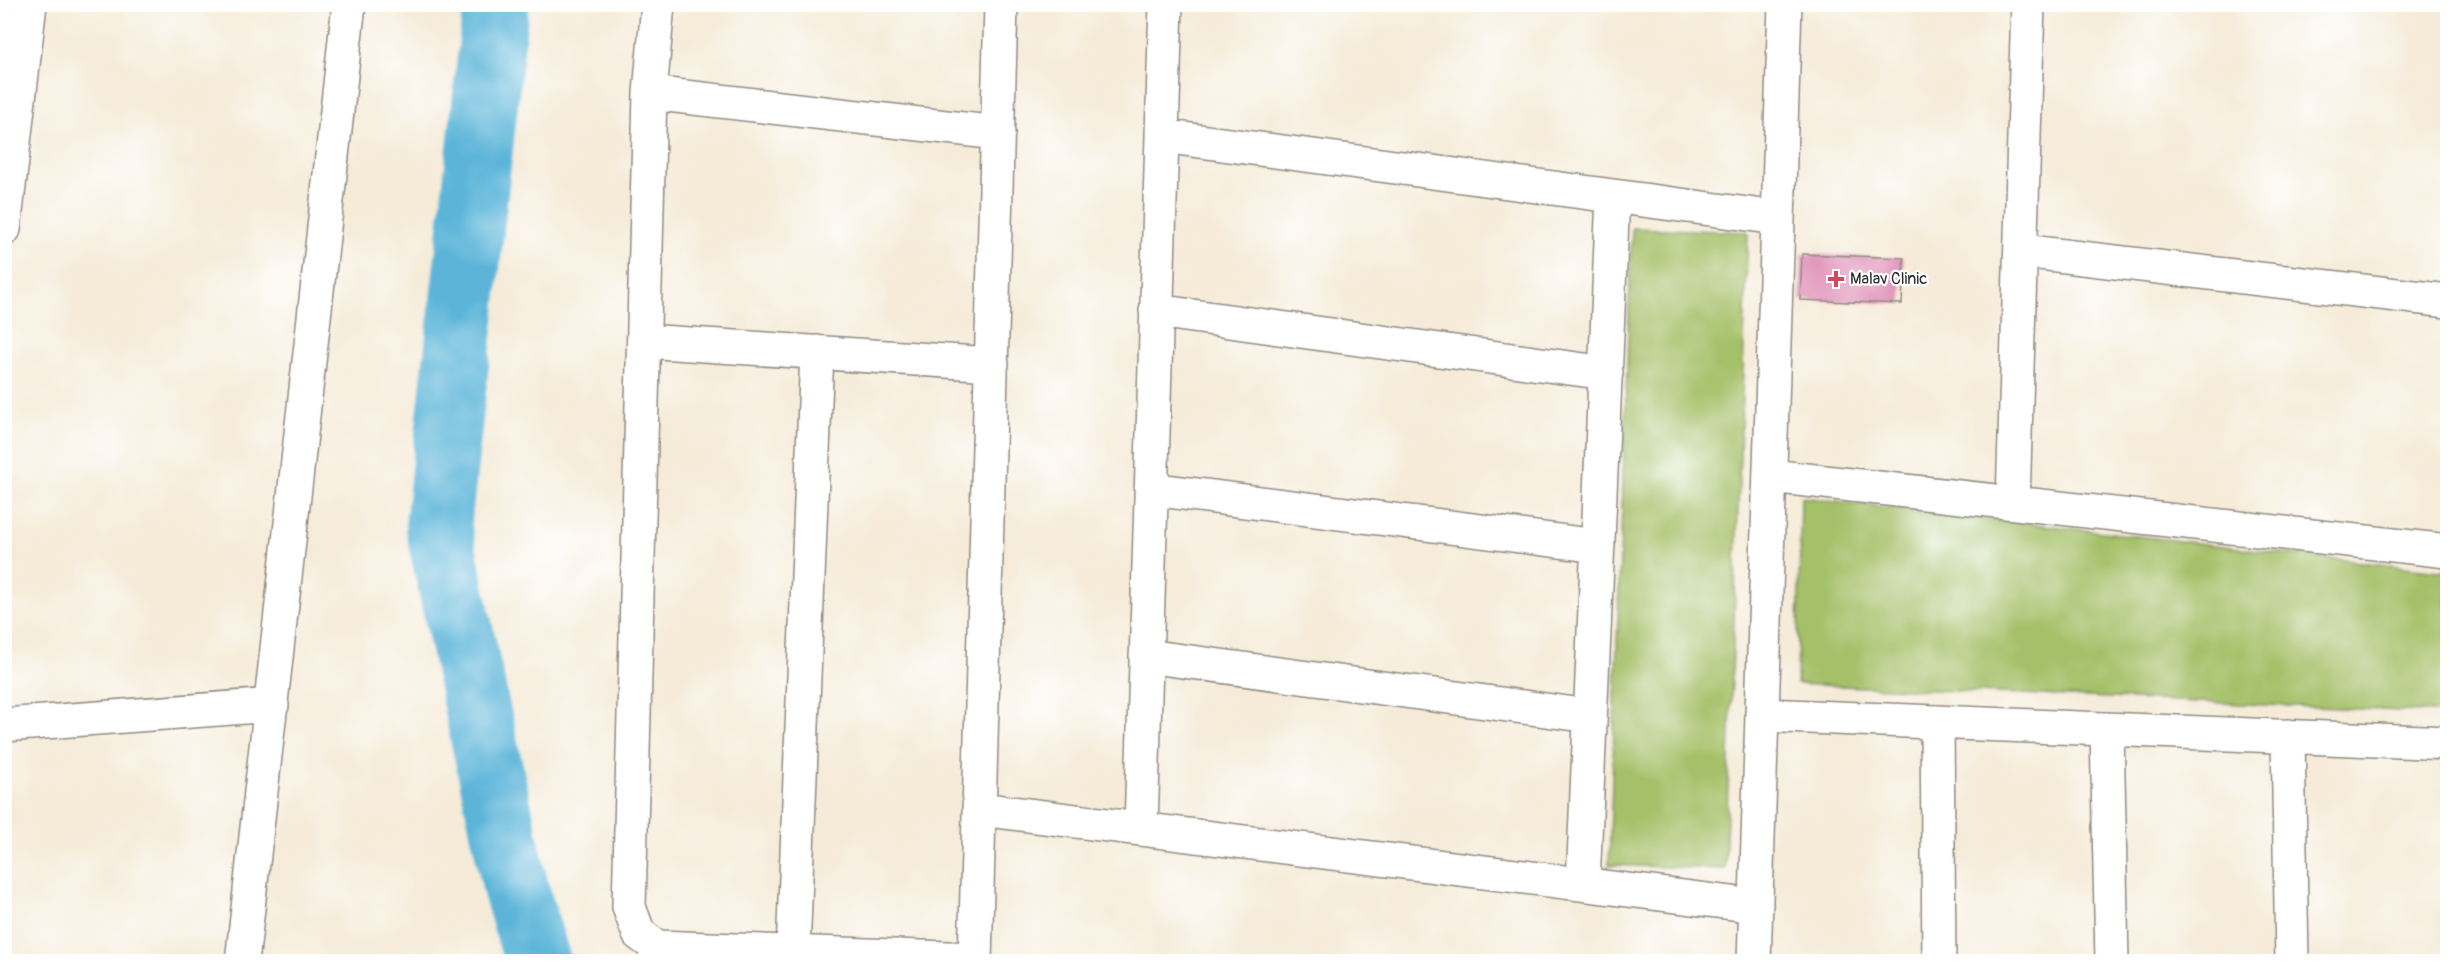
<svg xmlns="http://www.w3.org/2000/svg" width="2452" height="966" font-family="Pangolin,sans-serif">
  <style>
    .green { fill: #a4c067; stroke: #687649; stroke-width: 1.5 }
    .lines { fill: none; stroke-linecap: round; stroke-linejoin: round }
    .river { stroke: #5bb5d9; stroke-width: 66 }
    .building { fill: #e298bd }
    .street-casing { stroke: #908b82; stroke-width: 36 }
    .street { stroke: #fff; stroke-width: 33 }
    .poi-dot { fill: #d1495b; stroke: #fff; stroke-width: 2 }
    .labels { text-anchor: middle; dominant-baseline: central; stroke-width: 4.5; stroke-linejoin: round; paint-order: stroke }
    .poi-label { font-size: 16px; fill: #2b2b2b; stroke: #fff; text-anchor: start }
  </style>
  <rect width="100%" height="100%" fill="#fff"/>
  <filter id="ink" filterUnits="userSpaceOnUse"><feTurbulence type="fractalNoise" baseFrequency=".0167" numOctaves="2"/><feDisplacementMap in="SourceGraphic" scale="12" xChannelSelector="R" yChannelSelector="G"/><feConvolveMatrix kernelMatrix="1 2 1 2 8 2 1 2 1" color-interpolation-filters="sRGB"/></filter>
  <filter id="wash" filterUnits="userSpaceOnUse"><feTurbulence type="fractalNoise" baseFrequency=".008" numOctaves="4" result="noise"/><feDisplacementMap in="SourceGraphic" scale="24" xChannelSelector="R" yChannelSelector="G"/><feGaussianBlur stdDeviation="1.35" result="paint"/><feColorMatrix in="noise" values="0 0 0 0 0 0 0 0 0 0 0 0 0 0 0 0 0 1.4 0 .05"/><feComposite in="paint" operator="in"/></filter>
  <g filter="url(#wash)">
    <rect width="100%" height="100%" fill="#f5ebd8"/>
    <path class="green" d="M1632 228 1748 232 1725 869 1609 865Z
      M1801 497 2447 572V713L1797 684Z"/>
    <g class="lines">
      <path class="river" d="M496 4 438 526 516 890 538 962"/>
    </g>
    <g id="blocks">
      <path class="building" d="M1802 254 1904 258 1902 304 1800 300Z"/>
    </g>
  </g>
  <g filter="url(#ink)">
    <use href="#blocks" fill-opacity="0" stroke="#908b82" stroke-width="1.5"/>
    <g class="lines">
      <defs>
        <path id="street" d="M658 4 650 93 629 907 639 934 657 947 975 959
          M650 93 998 133
          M1162 136 1778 218
          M4 229 30 4
          M2021 251 2448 301
          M1156 311 1606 373
          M644 341 992 364
          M1770 476 2448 551
          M1151 489 1598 546
          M2013 502 2028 4
          M1146 656 1590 716
          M1762 715 2448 743
          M1937 722 1939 962
          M4 725 272 705
          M2107 729 2112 962
          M2288 736 2292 962
          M980 809 1756 906
          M1141 829 1166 4
          M1583 884 1613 196
          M793 952 817 352
          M242 962 349 4
          M975 962 1001 4
          M1754 962 1785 4"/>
      </defs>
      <use href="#street" class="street-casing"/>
      <use href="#street" class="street"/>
    </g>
  </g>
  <path class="poi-dot" d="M1833 270h6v6h6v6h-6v6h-6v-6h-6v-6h6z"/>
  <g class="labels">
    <g class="poi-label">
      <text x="1850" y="279">Malav Clinic</text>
    </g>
  </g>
  <rect width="2452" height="966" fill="none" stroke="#fff" stroke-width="24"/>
</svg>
